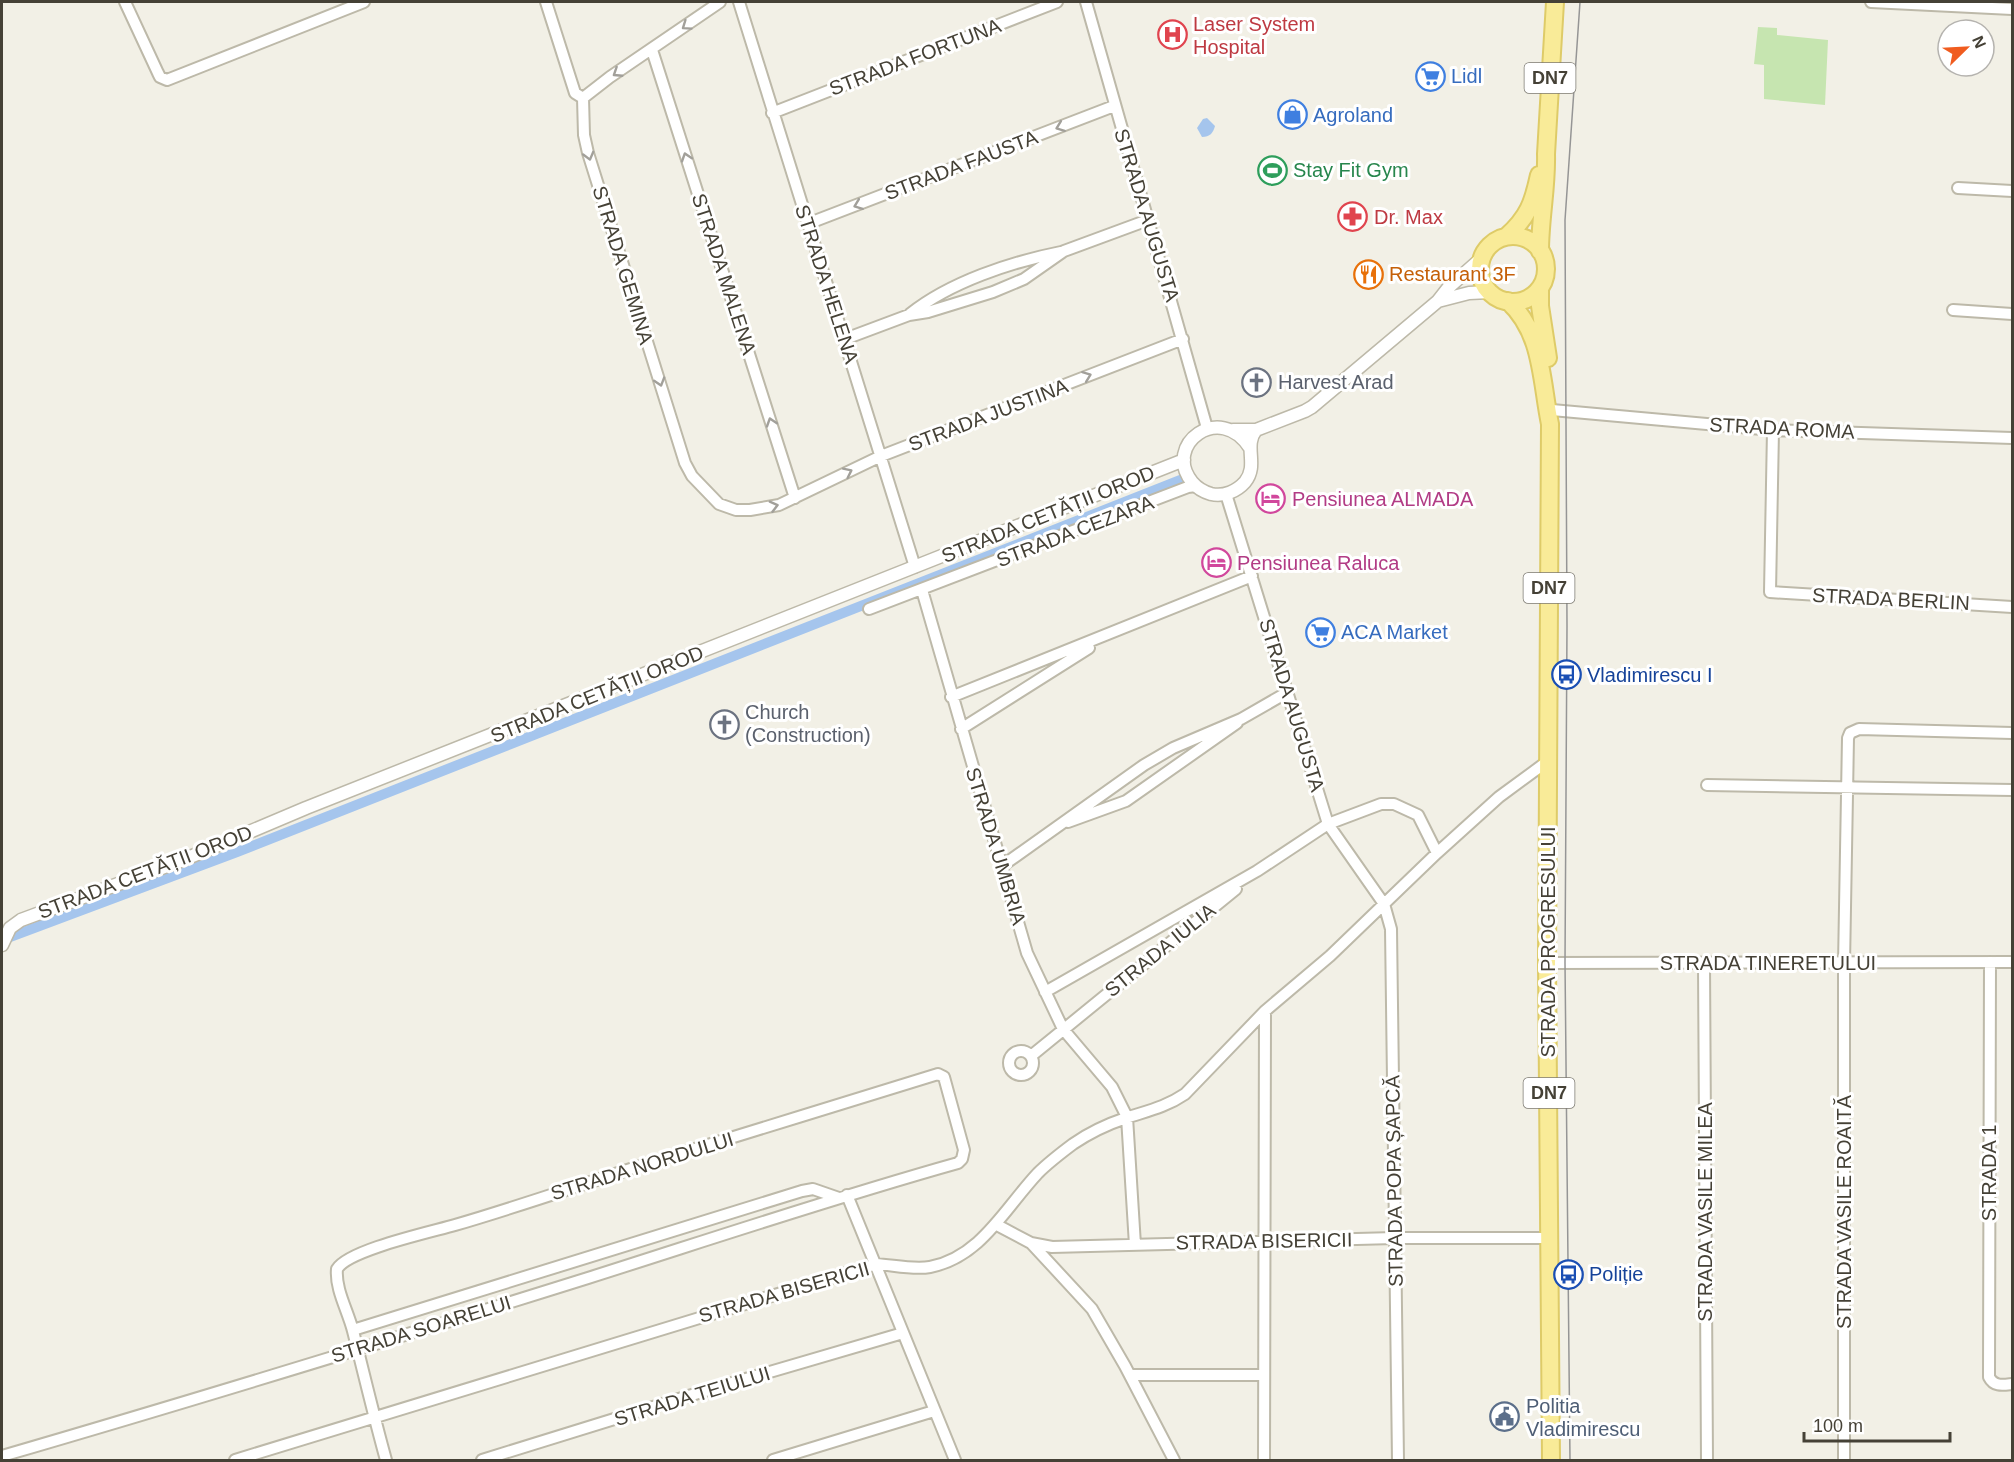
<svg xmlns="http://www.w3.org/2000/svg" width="2014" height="1462" font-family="Helvetica,sans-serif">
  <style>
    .green { fill: #c6e5b0 }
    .water { fill: #a5c5ed }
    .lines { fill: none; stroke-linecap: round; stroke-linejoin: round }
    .canal { stroke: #a5c5ed; stroke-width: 10 }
    .minor-casing { stroke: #bdb9a9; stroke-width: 14 }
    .tertiary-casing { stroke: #bdb9a9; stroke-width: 15 }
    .primary-casing { stroke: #decb68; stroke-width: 20 }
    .minor { stroke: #fff; stroke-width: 10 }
    .tertiary { stroke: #fff; stroke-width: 12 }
    .primary { stroke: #f9eb98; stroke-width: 16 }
    .tram { stroke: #959595; stroke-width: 1.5 }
    .oneway { stroke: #a2a09a }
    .labels { text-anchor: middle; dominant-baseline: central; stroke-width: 6; stroke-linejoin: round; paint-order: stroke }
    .shield { fill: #fff; stroke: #7d7a72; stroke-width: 1.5 }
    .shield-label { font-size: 18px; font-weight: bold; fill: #454136 }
    .health-label { font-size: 20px; fill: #be3a42; stroke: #fff; text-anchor: start }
    .street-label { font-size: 20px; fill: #454136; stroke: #fff }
    .shop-label { font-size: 20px; fill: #366cbe; stroke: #fff; text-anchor: start }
    .leisure-label { font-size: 20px; fill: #27864d; stroke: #fff; text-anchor: start }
    .food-label { font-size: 20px; fill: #c56008; stroke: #fff; text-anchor: start }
    .worship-label { font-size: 20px; fill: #5b616d; stroke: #fff; text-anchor: start }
    .hotel-label { font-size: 20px; fill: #b23c85; stroke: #fff; text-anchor: start }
    .transit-label { font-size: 20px; fill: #164399; stroke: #fff; text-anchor: start }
    .service-label { font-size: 20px; fill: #4e5e75; stroke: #fff; text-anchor: start }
  </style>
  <rect width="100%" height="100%" fill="#f2f0e6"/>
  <path class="green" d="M1758 27 1777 28V35L1828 40 1825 105 1764 99V65L1754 64Z"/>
  <path class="water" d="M1207 118 1215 126C1213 133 1210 137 1202 137L1197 128 1203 119Z"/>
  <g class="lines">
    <path class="canal" d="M2 940 237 852 1183 479"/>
    <defs>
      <path id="minor" d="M125 2 158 73 160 77 167 80 364 2
        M546 2 575 93 583 98
        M739 2 915 567
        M1086 2 1207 428
        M1871 2 2012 9
        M652 50 795 498
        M583 98 584 135 588 153 685 463 692 476 719 504 736 510H750L779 505 881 456 1183 339
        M583 98 610 77 720 2
        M772 113 1057 2
        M1958 188 2012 191
        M807 224 1114 106
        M1953 310 2012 314
        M910 314C950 282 1011 262 1061 252
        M845 339 909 315 928 312 993 292 1024 279 1064 251 1148 220
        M1552 410 1773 430 2012 438
        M1773 430 1770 592 2012 607
        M1226 494 1328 824 1384 904 1391 929 1398 1460
        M922 590 1027 953 1063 1029 1112 1087 1127 1117 1135 1245
        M869 609 1188 487 1196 486
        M951 697 1252 576
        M961 729 1089 648
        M1707 785 2012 790
        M1068 822 1126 801 1237 723
        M1002 866 1144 765 1173 748 1241 719 1288 692
        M1990 962 1989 1377C1994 1387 2003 1385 2012 1384
        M1547 963 2012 962
        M1704 964 1707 1460
        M1045 992 1257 871 1328 824 1381 804H1394L1418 815 1437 853
        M1009 1063a12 12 0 1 1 24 0a12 12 0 1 1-24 0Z
        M1031 1056 1236 889
        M847 1195 955 1460
        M997 1225 1031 1243 1052 1247 1395 1238H1550
        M1031 1243 1092 1309 1125 1366 1174 1460
        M353 1330 802 1191 813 1189 839 1198
        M1130 1375H1264
        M2 1456C198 1399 393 1339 588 1278 711 1239 833 1198 958 1163L962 1159 964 1150 944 1077 938 1074C845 1103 752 1131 659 1160 591 1181 524 1205 455 1225 431 1232 348 1250 337 1269 335 1289 348 1311 353 1331 364 1374 374 1417 386 1460
        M235 1460 876 1264C893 1265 913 1270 930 1267 981 1257 1005 1208 1038 1173 1048 1163 1061 1153 1073 1144 1089 1133 1108 1124 1126 1118 1147 1111 1166 1107 1185 1094L1265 1011 1330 956 1437 853 1499 797 1548 761
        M482 1460 708 1390 903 1333
        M773 1460 934 1411
        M1264 1460 1265 1011
        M1844 1460V964L1848 738 1850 733 1859 729 2012 733"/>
      <path id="tertiary" d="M1438 301 1469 293 1490 292
        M1233 430H1256L1305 411 1312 407 1438 301 1449 287 1483 257
        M1250 448C1220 401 1162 445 1192 482 1197 488 1204 492 1211 494 1224 497 1237 491 1245 482 1259 465 1243 446 1256 430
        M2 945 10 928 21 920 183 860 306 808 1184 460"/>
      <path id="primary" d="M1507 236C1528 217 1533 203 1539 175
        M1480 269a33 33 0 1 1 66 0a33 33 0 1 1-66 0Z
        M1540 251C1540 218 1547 187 1546 154L1555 2
        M1540 288V306L1548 358
        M1508 301C1543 333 1541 381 1550 424L1547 963 1551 1460"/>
    </defs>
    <use href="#minor" class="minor-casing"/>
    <use href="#tertiary" class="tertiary-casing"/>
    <use href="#primary" class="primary-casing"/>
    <use href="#minor" class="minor"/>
    <use href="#tertiary" class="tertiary"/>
    <use href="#primary" class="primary"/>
    <path class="tram" d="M1570 1460 1565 963 1567 626 1565 220 1580 2"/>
  </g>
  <defs><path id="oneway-chevron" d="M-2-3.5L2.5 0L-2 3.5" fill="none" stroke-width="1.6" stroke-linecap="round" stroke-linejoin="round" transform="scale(1.5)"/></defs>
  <g class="oneway">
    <use href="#oneway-chevron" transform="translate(686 26) rotate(145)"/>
    <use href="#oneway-chevron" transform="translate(617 73) rotate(147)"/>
    <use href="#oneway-chevron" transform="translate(1060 127) rotate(159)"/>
    <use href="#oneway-chevron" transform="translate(589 156) rotate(75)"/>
    <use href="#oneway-chevron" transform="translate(686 157) rotate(-108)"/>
    <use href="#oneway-chevron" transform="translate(858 205) rotate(159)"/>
    <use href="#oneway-chevron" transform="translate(1087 376) rotate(-21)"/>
    <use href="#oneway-chevron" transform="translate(660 382) rotate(73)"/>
    <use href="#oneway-chevron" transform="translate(771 422) rotate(-108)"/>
    <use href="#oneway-chevron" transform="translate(848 472) rotate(-26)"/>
    <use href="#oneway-chevron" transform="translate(774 506) rotate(-15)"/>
  </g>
  <defs>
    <symbol id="hospital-ring" viewBox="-11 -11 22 22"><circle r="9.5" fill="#fff" stroke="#e0444e" stroke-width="1.5"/><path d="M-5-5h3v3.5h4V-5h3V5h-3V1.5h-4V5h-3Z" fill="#e0444e"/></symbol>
    <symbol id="supermarket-ring" viewBox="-11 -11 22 22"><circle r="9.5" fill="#fff" stroke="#3f7fe0" stroke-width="1.5"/><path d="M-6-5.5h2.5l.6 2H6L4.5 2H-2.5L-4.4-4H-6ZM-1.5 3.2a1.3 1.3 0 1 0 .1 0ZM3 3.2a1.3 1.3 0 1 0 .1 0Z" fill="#3f7fe0"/></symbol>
    <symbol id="shop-ring" viewBox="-11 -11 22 22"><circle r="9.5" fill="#fff" stroke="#3f7fe0" stroke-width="1.5"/><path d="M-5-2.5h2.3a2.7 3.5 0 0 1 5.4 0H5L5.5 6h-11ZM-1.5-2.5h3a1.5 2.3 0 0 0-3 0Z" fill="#3f7fe0"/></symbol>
    <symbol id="stadium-ring" viewBox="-11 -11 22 22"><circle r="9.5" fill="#fff" stroke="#2e9e5b" stroke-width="1.5"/><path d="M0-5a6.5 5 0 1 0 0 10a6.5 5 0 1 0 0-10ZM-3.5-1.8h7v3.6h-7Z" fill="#2e9e5b"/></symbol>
    <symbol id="pharmacy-ring" viewBox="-11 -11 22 22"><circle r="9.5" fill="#fff" stroke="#e0444e" stroke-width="1.5"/><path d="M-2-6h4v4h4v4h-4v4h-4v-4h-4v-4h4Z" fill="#e0444e"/></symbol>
    <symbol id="restaurant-ring" viewBox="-11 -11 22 22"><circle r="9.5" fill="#fff" stroke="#e8710a" stroke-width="1.5"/><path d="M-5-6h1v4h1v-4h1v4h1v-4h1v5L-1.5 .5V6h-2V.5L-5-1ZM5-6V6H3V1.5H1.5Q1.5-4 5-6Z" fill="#e8710a"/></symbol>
    <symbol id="church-ring" viewBox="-11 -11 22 22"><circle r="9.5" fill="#fff" stroke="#6b7280" stroke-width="1.5"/><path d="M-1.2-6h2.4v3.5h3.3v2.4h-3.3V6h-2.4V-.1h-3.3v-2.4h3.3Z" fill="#6b7280"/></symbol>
    <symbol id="hotel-ring" viewBox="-11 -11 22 22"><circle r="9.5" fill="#fff" stroke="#d1479c" stroke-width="1.5"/><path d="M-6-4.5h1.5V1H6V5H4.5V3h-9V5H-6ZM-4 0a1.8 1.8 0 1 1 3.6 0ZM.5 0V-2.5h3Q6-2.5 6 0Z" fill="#d1479c"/></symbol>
    <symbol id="bus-ring" viewBox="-11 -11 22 22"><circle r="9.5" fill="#fff" stroke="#1a4fb4" stroke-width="1.5"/><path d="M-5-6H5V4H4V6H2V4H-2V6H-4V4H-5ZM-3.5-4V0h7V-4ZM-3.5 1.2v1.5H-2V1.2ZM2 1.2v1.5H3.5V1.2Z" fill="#1a4fb4"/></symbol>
    <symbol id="civic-ring" viewBox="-11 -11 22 22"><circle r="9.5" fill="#fff" stroke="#5c6f8a" stroke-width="1.5"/><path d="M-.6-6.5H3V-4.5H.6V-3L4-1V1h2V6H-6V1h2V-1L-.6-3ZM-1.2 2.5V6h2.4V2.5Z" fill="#5c6f8a"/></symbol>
  </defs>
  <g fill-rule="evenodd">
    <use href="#hospital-ring" x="1156" y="18" width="33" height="33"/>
    <use href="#supermarket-ring" x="1414" y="60" width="33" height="33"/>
    <use href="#shop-ring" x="1276" y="98" width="33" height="33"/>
    <use href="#stadium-ring" x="1256" y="154" width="33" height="33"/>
    <use href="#pharmacy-ring" x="1336" y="200" width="33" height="33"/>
    <use href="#restaurant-ring" x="1352" y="258" width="33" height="33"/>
    <use href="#church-ring" x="1240" y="366" width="33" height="33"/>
    <use href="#hotel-ring" x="1254" y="482" width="33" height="33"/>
    <use href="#hotel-ring" x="1200" y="546" width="33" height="33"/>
    <use href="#supermarket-ring" x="1304" y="616" width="33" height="33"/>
    <use href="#bus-ring" x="1550" y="658" width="33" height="33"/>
    <use href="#church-ring" x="708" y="708" width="33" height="33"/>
    <use href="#bus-ring" x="1552" y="1258" width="33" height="33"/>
    <use href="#civic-ring" x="1488" y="1400" width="33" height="33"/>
  </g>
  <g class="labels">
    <g class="shield">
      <rect x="1524.5" y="63" width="51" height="30" rx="4.5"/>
      <rect x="1523.5" y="573" width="51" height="30" rx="4.5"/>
      <rect x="1523.5" y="1078" width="51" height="30" rx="4.5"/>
    </g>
    <g class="shield-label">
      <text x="1550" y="78">DN7</text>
      <text x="1549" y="588">DN7</text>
      <text x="1549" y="1093">DN7</text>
    </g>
    <g class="health-label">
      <text x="1193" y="24">Laser System<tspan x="1193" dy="23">Hospital</tspan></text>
      <text x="1374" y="217">Dr. Max</text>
    </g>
    <g class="street-label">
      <text transform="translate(915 57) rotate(-21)">STRADA FORTUNA</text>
      <text transform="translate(961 165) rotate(-21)">STRADA FAUSTA</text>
      <text transform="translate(1147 215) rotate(73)">STRADA AUGUSTA</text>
      <text transform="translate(623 265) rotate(73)">STRADA GEMINA</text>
      <text transform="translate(724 274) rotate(72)">STRADA MALENA</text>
      <text transform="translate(827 284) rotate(72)">STRADA HELENA</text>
      <text transform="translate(988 415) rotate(-21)">STRADA JUSTINA</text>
      <text transform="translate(1782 428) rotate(3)">STRADA ROMA</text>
      <text transform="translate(1048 514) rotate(-22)">STRADA CETĂȚII OROD</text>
      <text transform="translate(1075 531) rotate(-21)">STRADA CEZARA</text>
      <text transform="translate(1891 599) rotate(3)">STRADA BERLIN</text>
      <text transform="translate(597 694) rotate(-22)">STRADA CETĂȚII OROD</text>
      <text transform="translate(1292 705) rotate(73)">STRADA AUGUSTA</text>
      <text transform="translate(996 846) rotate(73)">STRADA UMBRIA</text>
      <text transform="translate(145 872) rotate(-21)">STRADA CETĂȚII OROD</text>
      <text transform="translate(1548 942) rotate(-90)">STRADA PROGRESULUI</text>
      <text transform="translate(1160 950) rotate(-39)">STRADA IULIA</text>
      <text x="1768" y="963">STRADA TINERETULUI</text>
      <text transform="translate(642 1166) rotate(-17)">STRADA NORDULUI</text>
      <text transform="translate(1989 1173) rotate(-90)">STRADA 1</text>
      <text transform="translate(1394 1181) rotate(-91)">STRADA POPA ȘAPCĂ</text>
      <text transform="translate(1705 1212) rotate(-90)">STRADA VASILE MILEA</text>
      <text transform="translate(1844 1212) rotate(-90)">STRADA VASILE ROAITĂ</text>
      <text transform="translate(1264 1241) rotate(-1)">STRADA BISERICII</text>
      <text transform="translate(784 1292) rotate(-16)">STRADA BISERICII</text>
      <text transform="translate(421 1329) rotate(-17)">STRADA SOARELUI</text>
      <text transform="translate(692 1396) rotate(-17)">STRADA TEIULUI</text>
    </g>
    <g class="shop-label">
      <text x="1451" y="76">Lidl</text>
      <text x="1313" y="115">Agroland</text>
      <text x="1341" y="632">ACA Market</text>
    </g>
    <g class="leisure-label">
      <text x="1293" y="170">Stay Fit Gym</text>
    </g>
    <g class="food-label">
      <text x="1389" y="274">Restaurant 3F</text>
    </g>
    <g class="worship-label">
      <text x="1278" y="382">Harvest Arad</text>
      <text x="745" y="712">Church<tspan x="745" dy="23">(Construction)</tspan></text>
    </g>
    <g class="hotel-label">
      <text x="1292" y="499">Pensiunea ALMADA</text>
      <text x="1237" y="563">Pensiunea Raluca</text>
    </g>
    <g class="transit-label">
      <text x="1587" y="675">Vladimirescu I</text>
      <text x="1589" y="1274">Poliție</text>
    </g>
    <g class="service-label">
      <text x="1526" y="1406">Politia<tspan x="1526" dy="23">Vladimirescu</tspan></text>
    </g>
  </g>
  <rect width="2014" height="1462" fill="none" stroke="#454136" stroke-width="6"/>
  <g transform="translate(1966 48) rotate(66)"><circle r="28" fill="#ffffff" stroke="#b5b3af" stroke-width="1.5"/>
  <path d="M0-4.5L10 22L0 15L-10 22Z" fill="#f05c1f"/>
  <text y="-9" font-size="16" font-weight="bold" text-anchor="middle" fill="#454136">N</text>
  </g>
  <path d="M1804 1432v9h146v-9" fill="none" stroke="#454136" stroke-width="3"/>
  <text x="1813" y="1432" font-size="18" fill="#454136" stroke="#ffffff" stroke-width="4.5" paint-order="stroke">100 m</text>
</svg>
